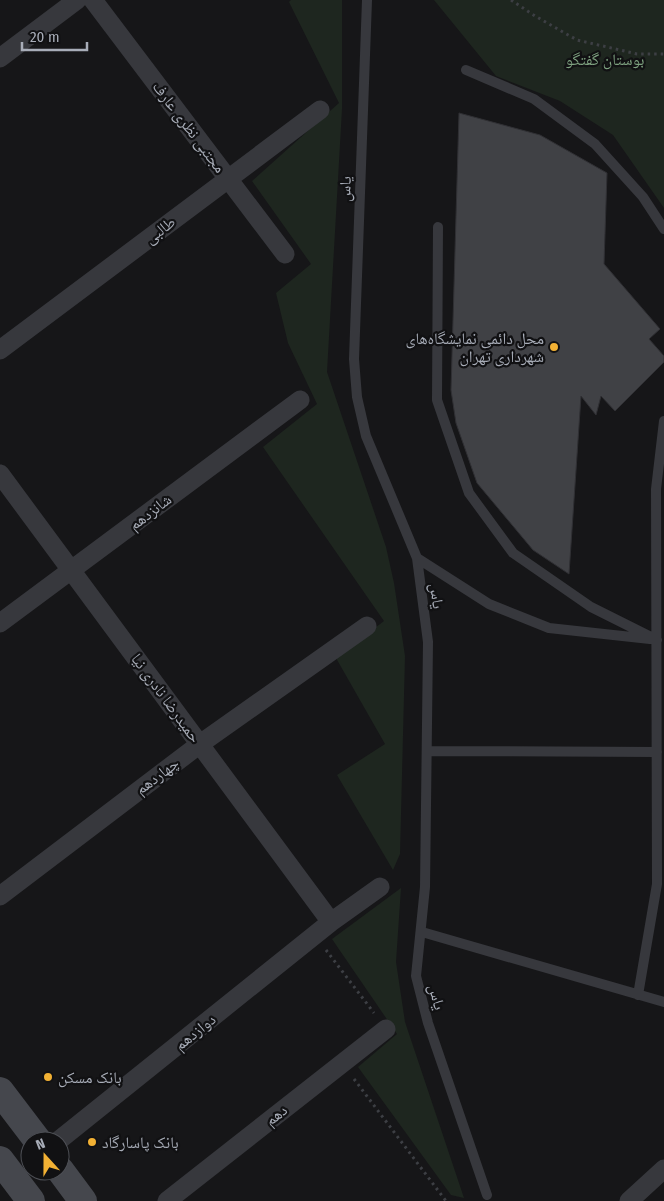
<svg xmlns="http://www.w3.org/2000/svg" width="664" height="1201" font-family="'Fira Sans Condensed','Noto Naskh Arabic',sans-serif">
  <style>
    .green { fill: #1e261f }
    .building { fill: #404145; stroke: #303034 }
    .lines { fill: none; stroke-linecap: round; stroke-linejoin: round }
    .path { stroke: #3d3f44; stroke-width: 3; stroke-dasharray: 2.5 4; stroke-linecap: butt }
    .lane { stroke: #37383d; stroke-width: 10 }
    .street { stroke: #37383d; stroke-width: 19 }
    .secondary { stroke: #45474d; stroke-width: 28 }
    .poi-dot { fill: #f2b134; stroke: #111113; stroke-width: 2 }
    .labels { text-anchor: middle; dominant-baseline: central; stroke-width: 4.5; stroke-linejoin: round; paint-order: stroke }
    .park-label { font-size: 16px; fill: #7fa381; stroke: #111113 }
    .street-label { font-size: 16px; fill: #a8adb8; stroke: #111113 }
    .poi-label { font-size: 16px; fill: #a8adb8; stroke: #111113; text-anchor: start }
  </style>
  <rect width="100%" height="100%" fill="#161618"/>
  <path class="green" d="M291 0H342V109L327 372 386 547 394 583 405 656 400 854 393 870 337 775 385 744 336 658 384 621 263 447 317 404 288 343 276 293 311 264 252 181 339 103 289 2Z
    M434 0H664V208L613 135 560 101 496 76Z
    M401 888 396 962 405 1022 464 1198 451 1195 358 1067 397 1034 332 939Z"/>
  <path class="building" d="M459 113 540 135 607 173 604 264 660 329 649 339 664 356V362L615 411 601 396 596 415 581 396 569 574 533 550 477 483 456 423 451 390Z"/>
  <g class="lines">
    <path class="path" d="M511 0 535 16 577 40 637 54H664
      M326 950 374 1013
      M354 1079 446 1201"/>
    <path class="lane" d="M367 0 354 359 357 397 366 436 417 558 428 642 425 887 416 976 428 1023 487 1195
      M466 70 534 99 595 144 643 197 664 229
      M438 227 437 400 469 493 513 553 591 607 657 640
      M417 558 489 604 549 628 650 639
      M427 751 657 752
      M422 932 664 1002
      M638 995 657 884 656 489 664 421"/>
    <path class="street" d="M93 0 285 254
      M0 58 77 0
      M0 350 320 110
      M0 474 331 922
      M0 623 300 400
      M0 896 200 744 367 626
      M58 1141 331 922 380 887
      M167 1201 386 1029
      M629 1201 664 1169"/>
    <path class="secondary" d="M0 1091 38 1141
      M0 1160 31 1201
      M60 1170 83 1201"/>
  </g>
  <g class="poi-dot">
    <circle cx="554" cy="347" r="5"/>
    <circle cx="48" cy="1077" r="5"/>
    <circle cx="92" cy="1142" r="5"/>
  </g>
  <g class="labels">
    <g class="park-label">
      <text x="605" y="59">بوستان گفتگو</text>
    </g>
    <g class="street-label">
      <text transform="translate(189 127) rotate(53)">مجتبی نظری عارف</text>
      <text transform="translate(345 189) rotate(-88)">یاس</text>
      <text transform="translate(160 230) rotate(-37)">طالبی</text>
      <text transform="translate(150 512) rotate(-37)">شانزدهم</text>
      <text transform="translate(437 596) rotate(83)">یاس</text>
      <text transform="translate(166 698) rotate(54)">حمیدرضا نادری نیا</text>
      <text transform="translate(157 776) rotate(-37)">چهاردهم</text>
      <text transform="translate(437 997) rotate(76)">یاس</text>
      <text transform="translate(195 1032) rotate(-39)">دوازدهم</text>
      <text transform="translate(276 1115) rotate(-38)">دهم</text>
    </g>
    <g class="poi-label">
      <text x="544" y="338" text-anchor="end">محل دائمی نمایشگاه‌های<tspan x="544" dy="18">شهرداری تهران</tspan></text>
      <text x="58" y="1077">بانک مسکن</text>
      <text x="102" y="1142">بانک پاسارگاد</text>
    </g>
  </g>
  <g transform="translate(45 1156) rotate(339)"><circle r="24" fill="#111113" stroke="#4d4f55"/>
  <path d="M0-4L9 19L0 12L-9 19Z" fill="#f2b134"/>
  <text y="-8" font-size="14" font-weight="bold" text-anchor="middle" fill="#a8adb8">N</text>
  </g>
  <path d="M22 42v8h65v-8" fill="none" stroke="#a8adb8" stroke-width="2.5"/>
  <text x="30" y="42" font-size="15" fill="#a8adb8" stroke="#111113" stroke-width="4" paint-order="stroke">20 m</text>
</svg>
